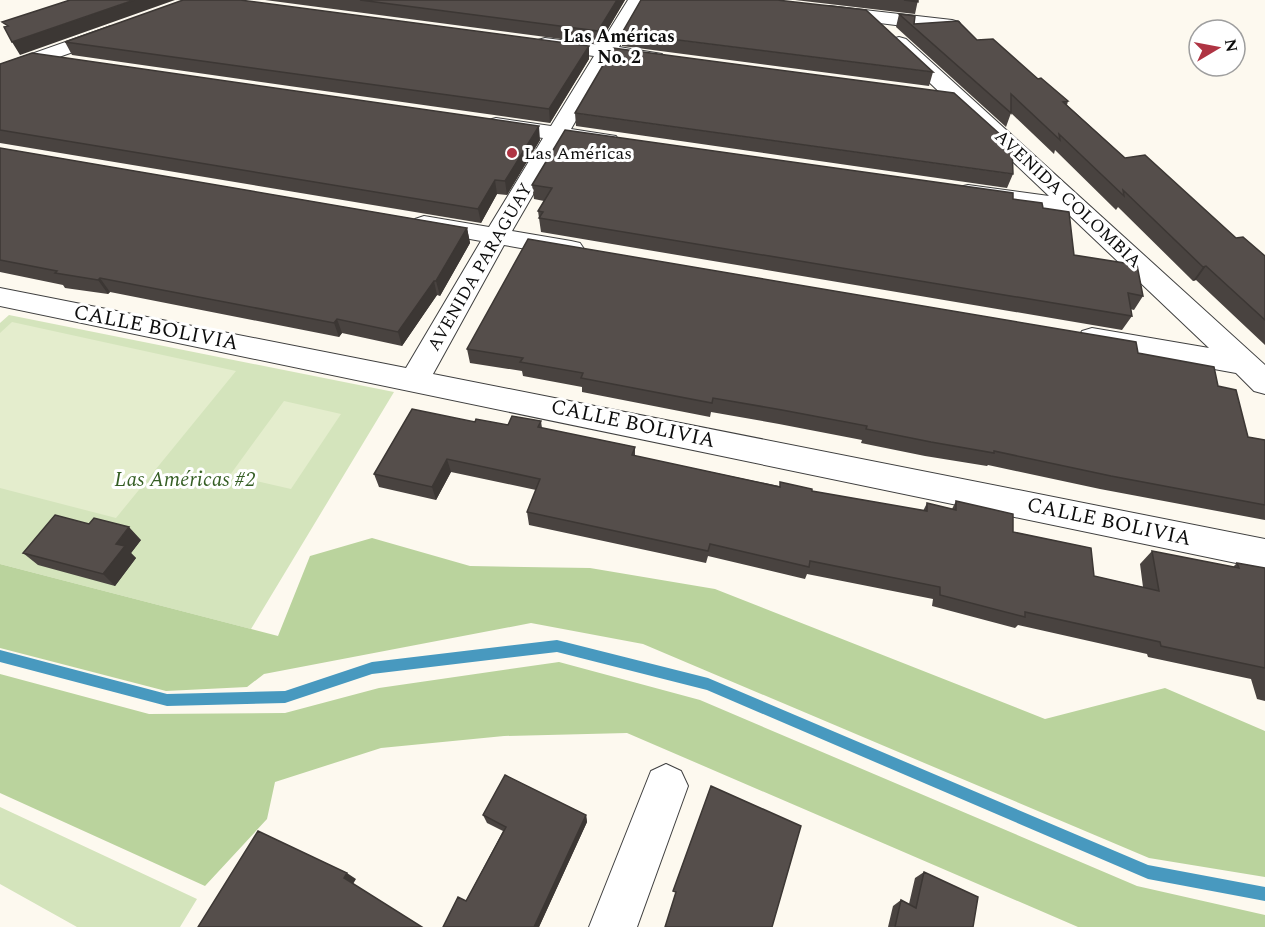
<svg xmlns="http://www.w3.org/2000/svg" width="1265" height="927" font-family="Spectral,serif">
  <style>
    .green { fill: #d4e4bc }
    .forest { fill: #bad39d }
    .pitch { fill: #e4edcd }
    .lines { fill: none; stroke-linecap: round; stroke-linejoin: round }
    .stream { fill: #4899bf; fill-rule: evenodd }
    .minor-casing { stroke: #404040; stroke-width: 2 }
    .minor { fill: #fff; fill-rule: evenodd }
    .wall { fill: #494340 }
    .shaded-wall { fill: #3c3734 }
    .building { fill: #554e4b; stroke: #3c3734; stroke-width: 1.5 }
    .poi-dot { fill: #af3443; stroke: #fff; stroke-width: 2 }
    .labels { text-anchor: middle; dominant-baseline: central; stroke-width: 6; stroke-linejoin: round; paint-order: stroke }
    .far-neighbourhood-label { font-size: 18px; font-weight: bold; fill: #0d0d0d; stroke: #fff }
    .far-poi-label { font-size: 18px; fill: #0d0d0d; stroke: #fff; text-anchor: start }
    .far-street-label { font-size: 18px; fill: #0d0d0d; stroke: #fff }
    .street-label { font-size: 21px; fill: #0d0d0d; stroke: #fff }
    .park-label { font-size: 21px; font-style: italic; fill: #355e24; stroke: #fff }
  </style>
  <rect width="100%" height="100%" fill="#fdf9ef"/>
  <path class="green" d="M9 315 394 392 251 629 0 564V323Z
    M0 807 197 899 180 927H77L0 884Z"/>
  <path class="forest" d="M372 538 470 566 590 568 715 589 1045 719 1165 688 1265 731V877L1149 858 643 644 531 623 264 674 247 687 166 691 0 648V564L278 636 310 556Z
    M559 662 700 700 1137 886 1265 915V927H1078L627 733 504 736 381 748 275 782 267 819 205 886 0 793V674L149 714 285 713 379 688Z"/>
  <path class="pitch" d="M12 322 236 371 116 518 0 488V333Z
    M284 401 341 414 291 489 230 475Z"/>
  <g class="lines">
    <path class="stream" d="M557 640 708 678 1148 865 1265 887V901L1148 879 707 690 557 652 372 674 285 703 167 706 0 662V650L167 694 285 691 372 662Z"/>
    <defs>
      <path id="minor" d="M628 0H646L619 47 662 54 665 58 662 62 655 64 612 58 571 129 616 136 619 141 616 146 608 148 564 141 512 231 571 241 580 243 584 249 580 255 571 257 504 245 433 374 1265 539V569L0 306V288L406 368 481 241 415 229 411 224 415 219 424 216 489 227 543 138 488 130 485 125 488 120 496 118 551 126 594 56 545 50 538 48 535 44 538 40 545 38 600 45Z
        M829 6 952 20 959 22 961 26 959 30 952 32 823 16 820 12 823 8Z
        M111 26 118 28 120 32 118 36 0 78V65Z
        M899 37 906 39 1265 365V394L1254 391 1236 373 1082 345 1078 338 1082 331 1092 328 1209 348 1068 214 959 197 956 192 959 187 968 185 1049 196 892 47 889 43 892 39Z
        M666 764 681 771 688 786 637 927H589L651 771Z"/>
    </defs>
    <use href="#minor" class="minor-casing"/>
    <use href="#minor" class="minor"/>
  </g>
  <path class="wall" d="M265 0H625L599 44Z
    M795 0H918L915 14Z
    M899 14 914 24 977 40 1038 79 1068 101 1067 105 1125 158 1236 238 1265 256V345L1196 280 1193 281 1118 207 1116 210 1055 150 1054 154 1011 113 1006 127 896 27Z
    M622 33 933 72 929 86 622 46Z
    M65 42 589 59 550 123 72 55Z
    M0 64 540 140 507 195 497 194 481 223 0 143Z
    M575 113 1013 174 1007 188 576 126Z
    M0 148 467 228 470 243 440 296 437 295 402 346 342 333 339 337 110 292 108 294 65 288 63 285 0 272Z
    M532 185 1013 199 1043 208 1074 255 1143 296 1134 310 1130 309 1132 316 1122 330 541 232 538 211 544 201 534 199Z
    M467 349 1138 353 1218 386 1248 437 1265 440V520L1100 489 988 465 987 466 925 456 861 443 862 440 779 424 711 412 710 417 582 392V387L523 376 522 371 470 363Z
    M541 421 542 428 635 447V456L779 486 812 491 923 511 927 503 952 509 956 501 1094 576 1143 587 1140 564 1152 551 1233 567 1237 563 1265 568V701L1257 699 1251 679 1148 657 1147 654 1018 625 1015 628 932 606 933 599 807 574 805 579 708 556 706 563 529 525 527 512 536 490 451 472 436 500 379 487 374 474 475 422 508 425Z
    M141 540 131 553 136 558 115 586 38 565 23 553Z
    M483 815H586L587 822 539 927H443L466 901 503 831 487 823Z
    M924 872 973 927H888L893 906 901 900 909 904 915 878Z"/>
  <path class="shaded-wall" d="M134 0H175L20 55 12 42Z
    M617 0H625L599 44 598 31Z
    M589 46V59L550 123 549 109Z
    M539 126 540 140 507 195 505 181Z
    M495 180 497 194 481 223 478 209Z
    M467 228 470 243 440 296 436 281Z
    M1206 266 1196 280 1193 281 1203 267Z
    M100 278 110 292 108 294 98 280Z
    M434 281 437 295 402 346 398 332Z
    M337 319 342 333 339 337 334 323Z
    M447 459 451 472 436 500 432 487Z
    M129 527 141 540 131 553 136 558 115 586 103 574 116 544Z
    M586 815 587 822 539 927H534Z
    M347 873 356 879 353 884 344 878Z"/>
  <path class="building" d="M70 0H134L12 42 4 27 8 26 2 22Z
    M183 0H240L589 46 549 109 65 42Z
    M360 0H617L598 31Z
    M641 0H777L866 10 933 72 622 33Z
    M904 0H918V2Z
    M899 14 915 16 914 24 958 21 977 40 993 39 1038 79 1041 78 1068 101 1063 102 1125 158 1145 155 1236 238 1243 237 1265 256V320L1206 266 1203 267 1123 190 1124 196 1059 134 1060 140 1011 94V113Z
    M613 48 954 93 1012 145 1013 174 575 113Z
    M32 53 539 126 505 181 495 180 478 209 0 130V64Z
    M565 130 1013 193V199L1042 203 1043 208 1069 212 1074 255 1137 265 1143 296 1128 293 1132 316 539 218 543 212 538 211 552 188 532 185Z
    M0 148 467 228 436 281H434L398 332 337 319 334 323 100 278 98 280 55 273 57 271 0 260Z
    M528 239 1136 342 1138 353 1214 367 1218 386 1236 390 1248 437 1265 440V505L1111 476 994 451V453L931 442 866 429 867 426 782 410 713 398 712 403 581 378 583 373 520 362 523 358 467 349Z
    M412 409 475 422 476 419 508 425 512 416 541 421 538 427 635 447 632 455 780 487V482L812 489V491L927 511V503L956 510V501L1013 514V532L1091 548 1094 576 1159 591 1152 551 1239 568 1237 563 1265 568V668L1161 646 1160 642 1025 612V617L940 595V587L810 561 809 567 710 544 708 551 527 512 540 479 447 459 432 487 374 474Z
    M55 515 89 524 94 518 129 527 116 544 125 546 103 574 23 553Z
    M505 775 586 815 534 927H443L458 897 466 901 506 827 483 815Z
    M711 786 801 826 772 927H665L676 892 673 891Z
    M258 831 347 873 344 878 422 927H198Z
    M924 872 978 897 973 927H895L901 900 916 908Z"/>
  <circle class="poi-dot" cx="512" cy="153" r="6"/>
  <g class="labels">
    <g class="far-neighbourhood-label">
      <text x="619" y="36">Las Américas<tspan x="619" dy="21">No. 2</tspan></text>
    </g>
    <g class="far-poi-label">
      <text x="524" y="153">Las Américas</text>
    </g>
    <g class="far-street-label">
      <text transform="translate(1068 199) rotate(43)">AVENIDA COLOMBIA</text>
      <text transform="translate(480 267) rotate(-60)">AVENIDA PARAGUAY</text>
    </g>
    <g class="street-label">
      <text transform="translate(156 328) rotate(11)">CALLE BOLIVIA</text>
      <text transform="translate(633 424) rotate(12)">CALLE BOLIVIA</text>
      <text transform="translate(1109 522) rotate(12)">CALLE BOLIVIA</text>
    </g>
    <g class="park-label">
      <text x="185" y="480">Las Américas #2</text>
    </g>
  </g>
  <g transform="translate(1217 48) rotate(80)"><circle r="28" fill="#ffffff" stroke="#9e9e9e" stroke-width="1.5"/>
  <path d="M0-4.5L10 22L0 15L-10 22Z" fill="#af3443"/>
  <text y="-9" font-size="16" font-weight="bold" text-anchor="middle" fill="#0d0d0d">N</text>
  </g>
</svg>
